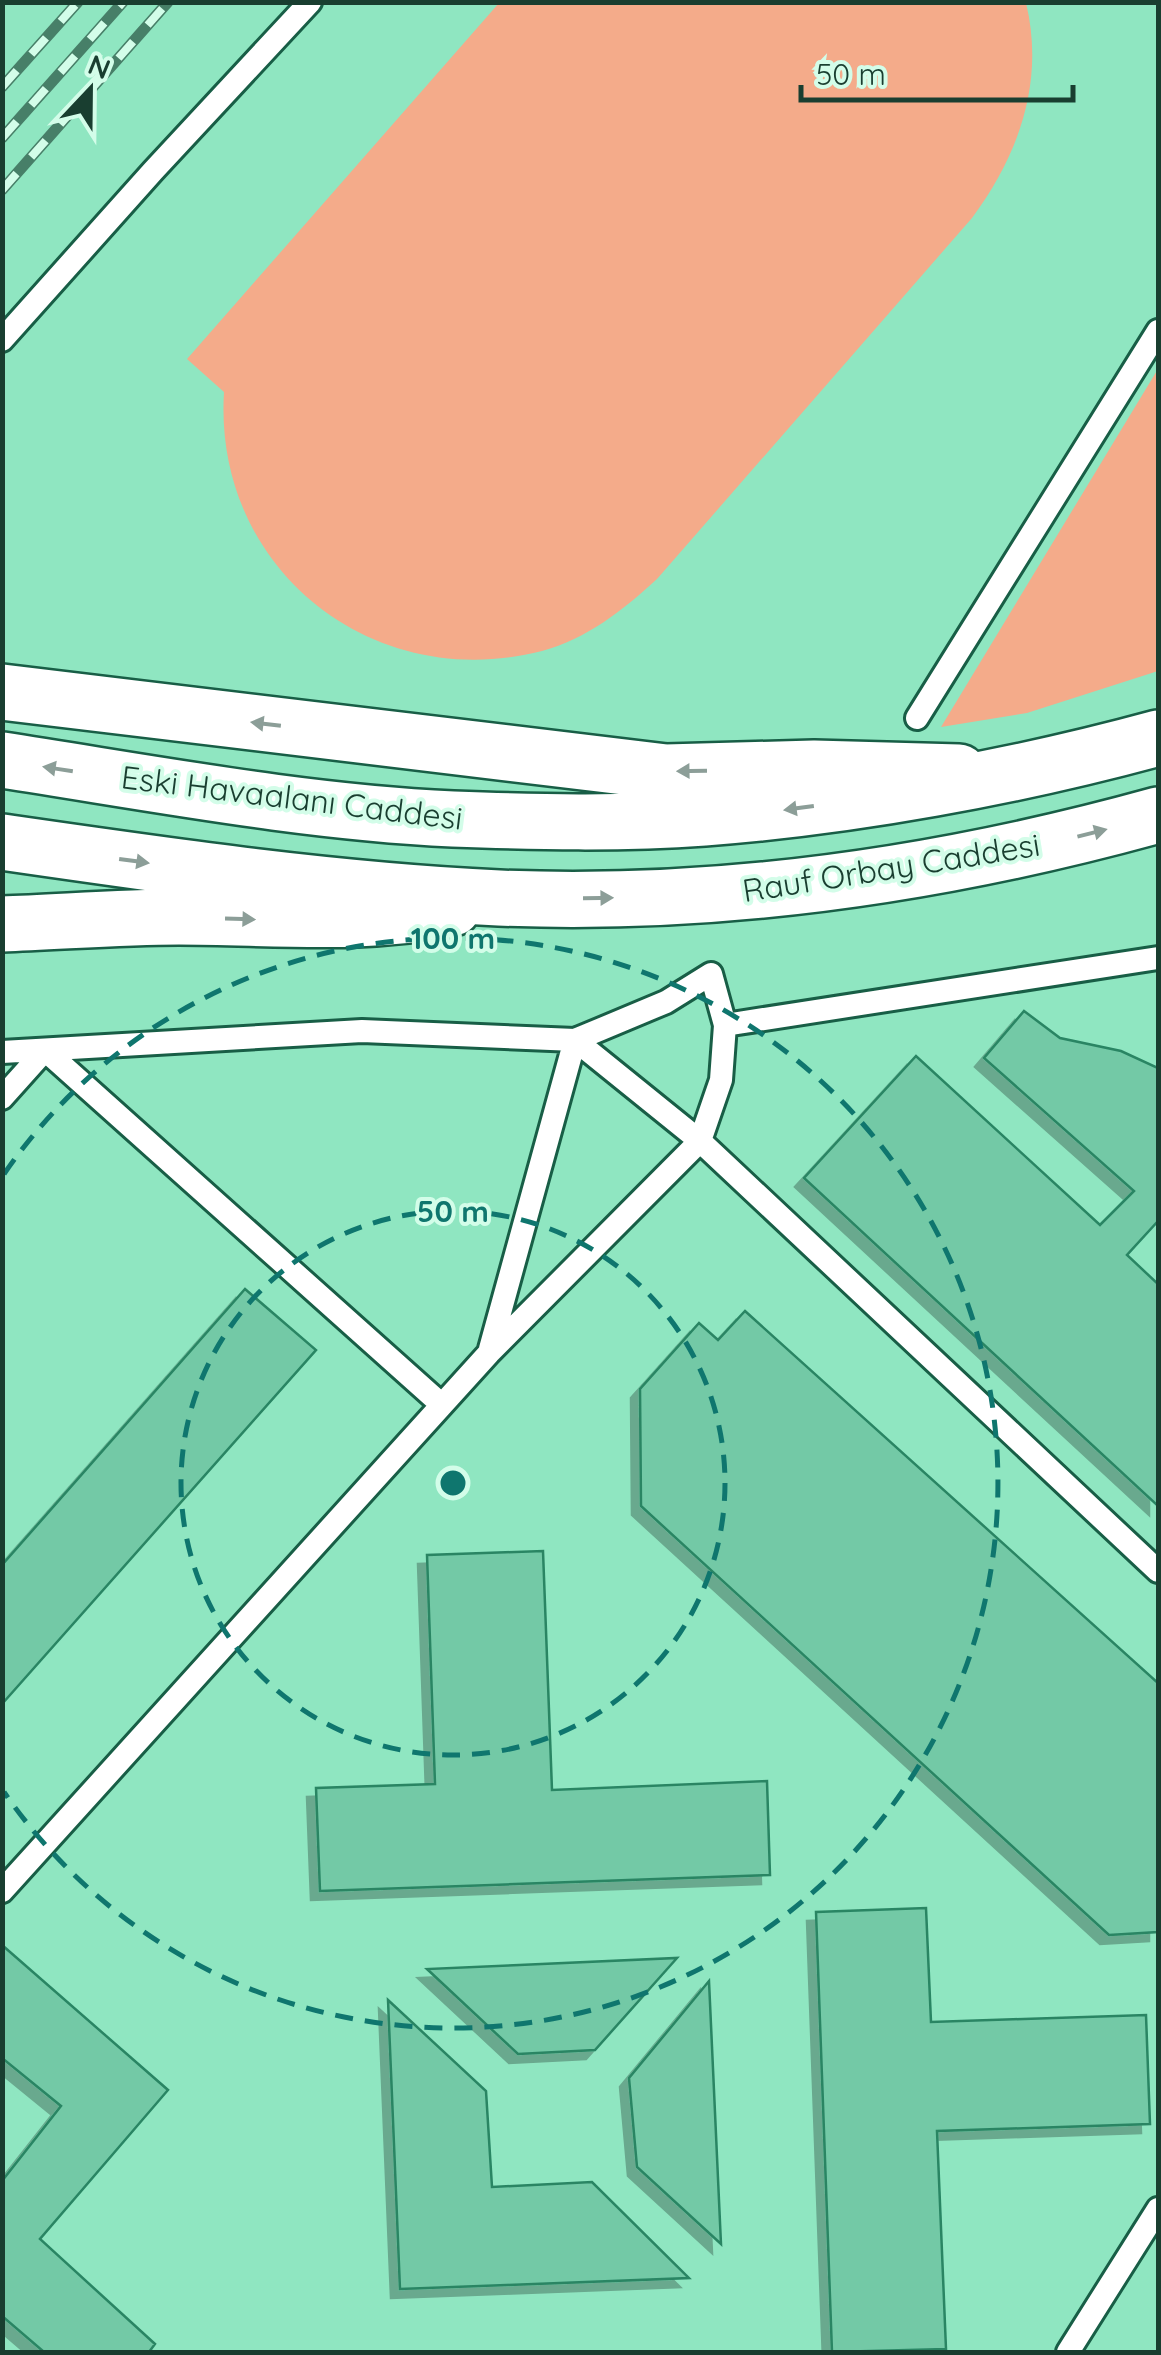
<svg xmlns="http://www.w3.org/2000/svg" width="1161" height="2355" viewBox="0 0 1161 2355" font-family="Quicksand,sans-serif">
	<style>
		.green { fill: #f4ab8a }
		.building { fill: #73c9a6; stroke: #298564; stroke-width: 2.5; filter: url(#shadow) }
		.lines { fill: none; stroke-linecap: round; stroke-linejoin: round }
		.lane-casing { stroke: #185e46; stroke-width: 28 }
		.secondary-casing { stroke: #185e46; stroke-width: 60 }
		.highway-casing { stroke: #185e46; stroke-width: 60 }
		.lane { stroke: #fff; stroke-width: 22 }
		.secondary { stroke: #fff; stroke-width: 55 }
		.highway { stroke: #fff; stroke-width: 55 }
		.rail-casing { stroke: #477f68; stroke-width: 11 }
		.rail { stroke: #d3fde9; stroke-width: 8; stroke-dasharray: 22; stroke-linecap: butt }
		.oneway { fill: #8c9e98 }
		.ring { fill: none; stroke: #0f766e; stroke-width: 5; stroke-dasharray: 18 12 }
		.labels { text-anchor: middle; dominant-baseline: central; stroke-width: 8; stroke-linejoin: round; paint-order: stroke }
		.street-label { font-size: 32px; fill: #193e30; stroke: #d3fde9 }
		.centre { fill: #0f766e; stroke: #d3fde9; stroke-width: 5 }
		.ring-label { font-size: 30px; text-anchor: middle; font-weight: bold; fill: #0f766e; stroke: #d3fde9; stroke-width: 8; stroke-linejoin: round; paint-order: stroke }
	</style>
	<defs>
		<filter id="shadow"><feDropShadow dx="-9" dy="9" stdDeviation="0" flood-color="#0004"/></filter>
	</defs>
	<rect width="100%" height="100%" fill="#8fe6c1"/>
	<!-- green -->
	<path class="green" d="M499,3H1026C1045,81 1019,155 972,218L657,579C623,610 587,639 542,651C372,695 213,568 224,392L187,359Z
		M1158,369V671L1027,713L941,727Z"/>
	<!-- building -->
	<path class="building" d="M1024,1011L1060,1038L1121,1051L1158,1068V1221L1127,1255L1158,1284V1506L804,1178L916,1056L1100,1225L1134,1191L984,1058Z
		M245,1289L316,1350L2,1704V1565Z
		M745,1311L1158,1683V1932L1109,1935L641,1506L640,1389L699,1323L718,1340Z
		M543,1551L552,1790L767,1781L770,1875L320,1891L316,1788L435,1784L427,1555Z
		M926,1908L931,2022L1146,2015L1150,2124L937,2131L946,2349L832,2352L816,1912Z
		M2,1945L168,2090L40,2239L155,2344L149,2352H44L2,2316V2181L61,2106L2,2058Z
		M677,1958L595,2050L518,2054L427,1969Z
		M709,1981L721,2244L637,2167L629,2078Z
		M388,2000L486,2091L492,2187L592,2182L689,2278L400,2289Z"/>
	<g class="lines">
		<defs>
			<path id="lane" d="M2,340L153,171L310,2
				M917,718L1158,331
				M725,1025L1158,958
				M575,1040L700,1141L1158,1571
				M2,1052L362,1031L575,1040L666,1002L711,974L725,1025L721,1080L700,1141L489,1353L2,1891
				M2,1098L45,1050L442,1405
				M490,1349L575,1040
				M1068,2352L1158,2209"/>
			<path id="secondary" d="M2,692L666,772L814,768L959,772
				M2,924C61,922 120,917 179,917C271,917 362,927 453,908"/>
			<path id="highway" d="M2,760C152,783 303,812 453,819C536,822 621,824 704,818C852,807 1015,777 1158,738
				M2,842C168,866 332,890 499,898C722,907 945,874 1158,815"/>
		</defs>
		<!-- lane casing -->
		<use href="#lane" class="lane-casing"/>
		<!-- secondary casing -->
		<use href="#secondary" class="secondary-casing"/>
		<!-- highway casing -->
		<use href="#highway" class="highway-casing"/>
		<!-- lane -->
		<use href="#lane" class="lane"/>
		<!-- secondary -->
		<use href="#secondary" class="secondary"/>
		<!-- highway -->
		<use href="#highway" class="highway"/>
		<defs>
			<path id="rail" d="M2,87L78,2
				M2,138L123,2
				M2,190L168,2"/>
		</defs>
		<!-- rail casing -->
		<use href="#rail" class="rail-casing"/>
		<!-- rail -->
		<use href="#rail" class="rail"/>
	</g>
	<!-- one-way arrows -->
	<defs><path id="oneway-solid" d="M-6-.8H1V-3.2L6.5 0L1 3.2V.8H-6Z" transform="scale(2.5)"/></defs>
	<g class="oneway">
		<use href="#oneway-solid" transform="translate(266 724) rotate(-173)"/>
		<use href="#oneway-solid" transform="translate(58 769) rotate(-171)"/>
		<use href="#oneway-solid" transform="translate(692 771) rotate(179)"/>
		<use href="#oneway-solid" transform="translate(799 808) rotate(172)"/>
		<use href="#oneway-solid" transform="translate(1092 833) rotate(-14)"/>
		<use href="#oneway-solid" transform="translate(134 861) rotate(8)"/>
		<use href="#oneway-solid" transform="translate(598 898) rotate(-1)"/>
		<use href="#oneway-solid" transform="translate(240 919) rotate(2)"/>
	</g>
	<!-- distance rings -->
	<g class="ring">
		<circle cx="453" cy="1483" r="272"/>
		<path d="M4 1174A545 545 0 1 1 4 1792"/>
	</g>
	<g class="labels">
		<!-- street labels -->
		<g class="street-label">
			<text transform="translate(292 797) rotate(7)">Eski Havaalanı Caddesi</text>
			<text transform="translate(891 867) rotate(-9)">Rauf Orbay Caddesi</text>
		</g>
	</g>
	<circle cx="453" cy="1483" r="15" class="centre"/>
	<g class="ring-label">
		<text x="453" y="949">100 m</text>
		<text x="453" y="1222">50 m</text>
	</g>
	<!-- border -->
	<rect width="1161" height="2355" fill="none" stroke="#193e30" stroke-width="10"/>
	<!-- north arrow -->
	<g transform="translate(90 90) rotate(22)" stroke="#d3fde9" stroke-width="8" paint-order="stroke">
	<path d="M0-8L18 38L0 25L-18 38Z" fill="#193e30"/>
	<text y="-15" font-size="28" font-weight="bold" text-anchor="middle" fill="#193e30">N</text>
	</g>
	<!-- scale -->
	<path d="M801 85v15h272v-15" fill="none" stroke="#193e30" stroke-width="5"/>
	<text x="816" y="85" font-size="30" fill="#193e30" stroke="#d3fde9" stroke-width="8" paint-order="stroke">50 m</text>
</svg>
